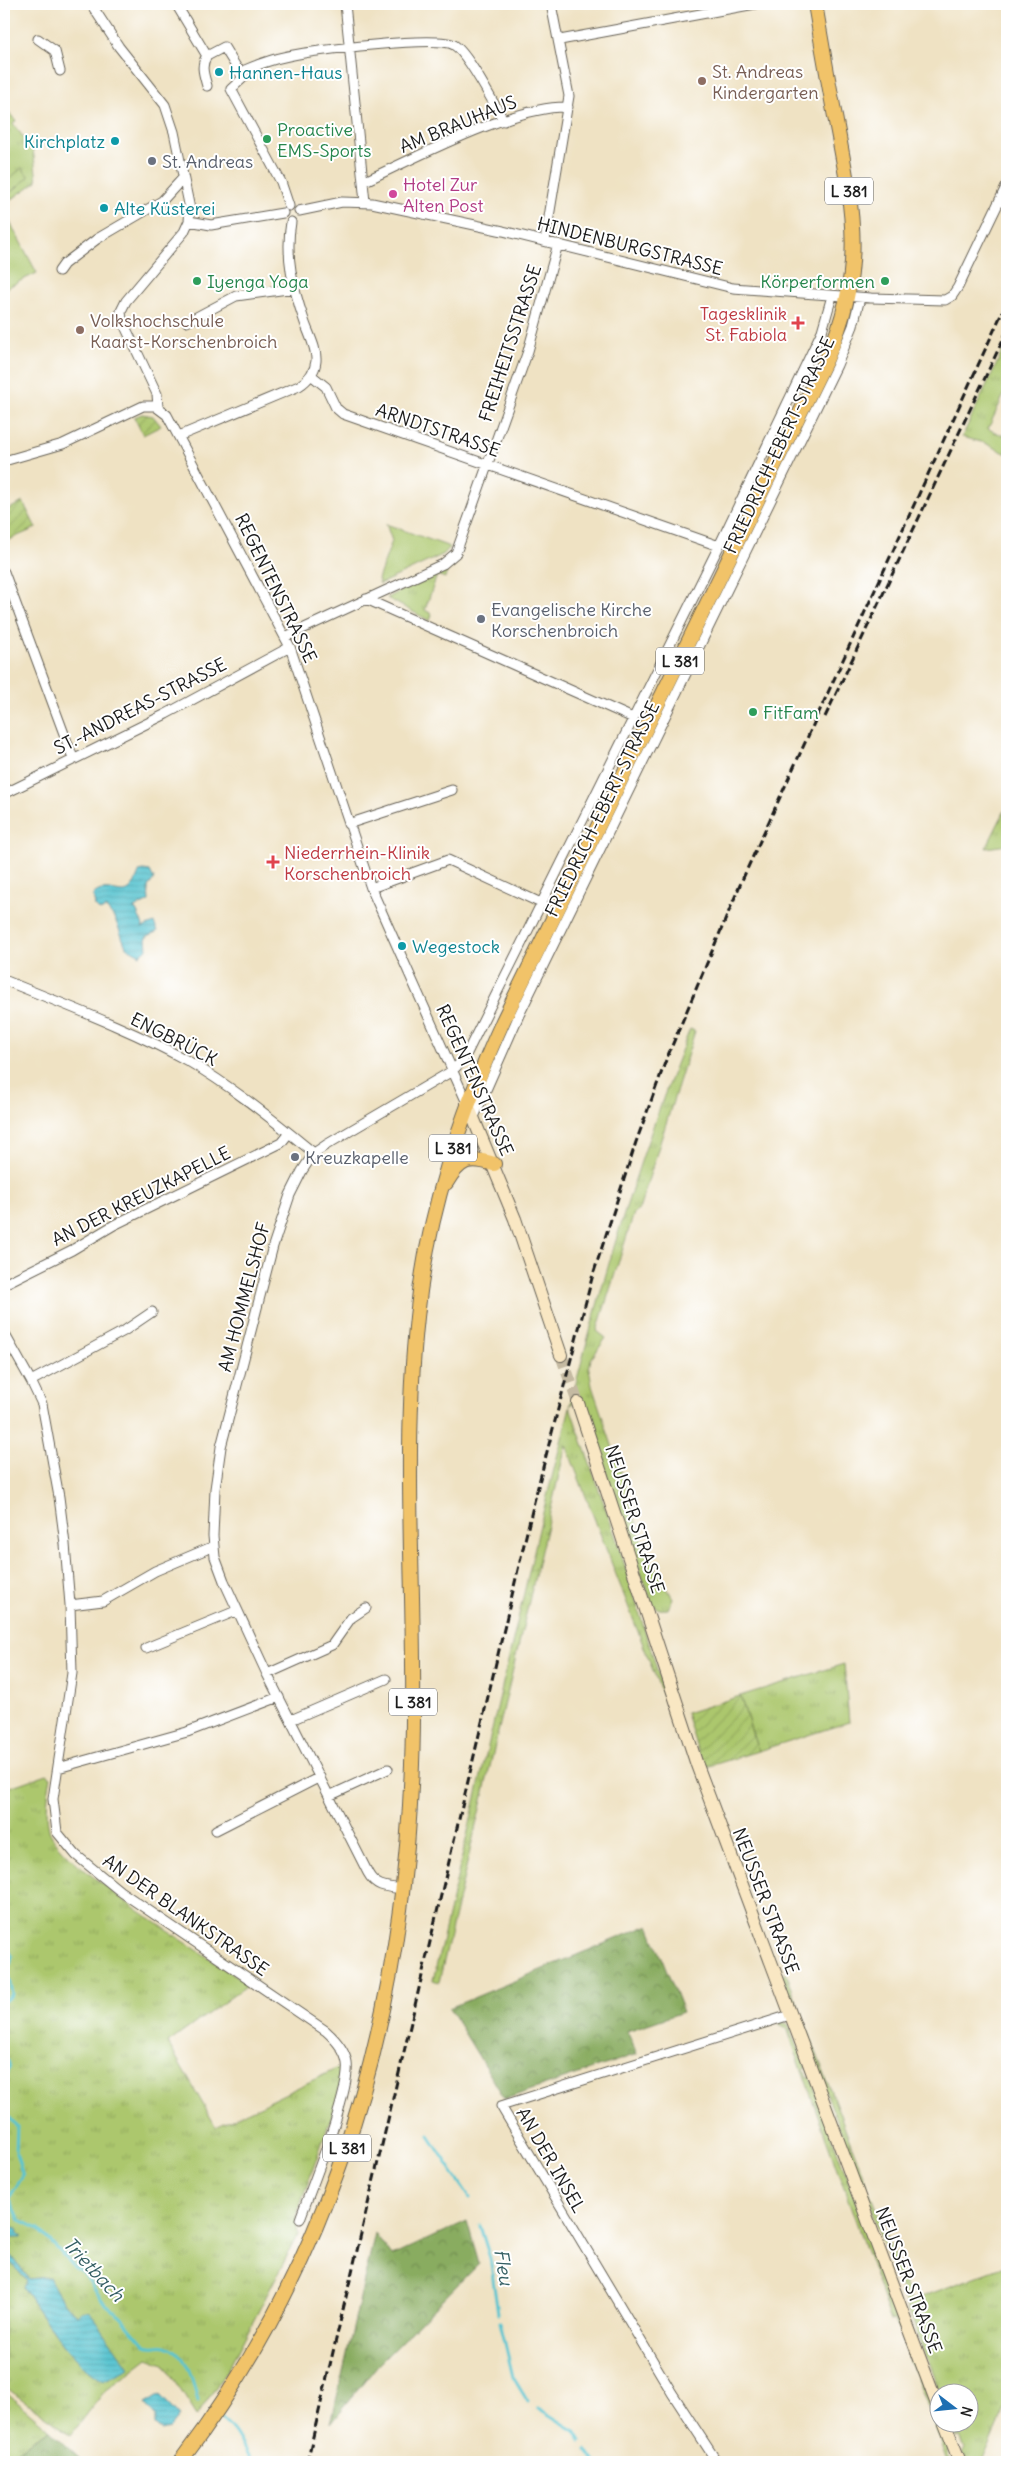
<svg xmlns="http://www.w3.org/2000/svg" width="1011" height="2466" viewBox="0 0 1011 2466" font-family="Delius,sans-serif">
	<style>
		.grass { fill: url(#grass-tufts); stroke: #647244 }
		.forest { fill: url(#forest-crowns); stroke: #52643e }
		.park { fill: #acc76d; stroke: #647244 }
		.garden { fill: url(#garden-furrows); stroke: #647244 }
		.water { fill: url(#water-rules); stroke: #3a7076 }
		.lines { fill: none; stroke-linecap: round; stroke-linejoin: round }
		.stream { stroke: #58c4d0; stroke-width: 3 }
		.secondary-tunnel { stroke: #c5baa2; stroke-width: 12; stroke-dasharray: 12 6; stroke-linecap: butt }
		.street-casing { stroke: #666156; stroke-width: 11 }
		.secondary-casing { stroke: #666156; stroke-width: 14 }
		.primary-casing { stroke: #666156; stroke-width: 16 }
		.street { stroke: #fff; stroke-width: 9 }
		.secondary { stroke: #f9e7c3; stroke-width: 12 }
		.primary { stroke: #f1c369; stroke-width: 14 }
		.rail { stroke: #1c1c1c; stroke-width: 3; stroke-dasharray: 8 4; stroke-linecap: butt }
		.culture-dot { fill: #0f9aa8; stroke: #fff; stroke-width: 2 }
		.education-dot { fill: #8d6e63; stroke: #fff; stroke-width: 2 }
		.leisure-dot { fill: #2e9e5b; stroke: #fff; stroke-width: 2 }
		.worship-dot { fill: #6b7280; stroke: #fff; stroke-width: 2 }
		.hotel-dot { fill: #d1479c; stroke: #fff; stroke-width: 2 }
		.health-dot { fill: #e0444e; stroke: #fff; stroke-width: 2 }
		.labels { text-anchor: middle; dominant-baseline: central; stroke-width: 4; stroke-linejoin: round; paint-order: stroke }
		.shield { fill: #fff; stroke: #606060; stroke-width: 1 }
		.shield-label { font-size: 16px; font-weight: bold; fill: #1c1c1c }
		.education-label { font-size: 18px; fill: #785e54; stroke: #fff; text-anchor: start }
		.culture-label { font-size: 18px; fill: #0d838f; stroke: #fff; text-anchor: start }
		.street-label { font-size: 18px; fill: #1c1c1c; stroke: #fff }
		.leisure-label { font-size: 18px; fill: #27864d; stroke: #fff; text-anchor: start }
		.worship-label { font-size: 18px; fill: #5b616d; stroke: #fff; text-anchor: start }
		.hotel-label { font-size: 18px; fill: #b23c85; stroke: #fff; text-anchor: start }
		.health-label { font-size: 18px; fill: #be3a42; stroke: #fff; text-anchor: end }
		.water-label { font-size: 19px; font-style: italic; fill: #345f64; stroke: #fff }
	</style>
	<defs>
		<pattern id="grass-tufts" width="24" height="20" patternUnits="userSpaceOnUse" patternTransform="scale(1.25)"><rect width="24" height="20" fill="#acc76d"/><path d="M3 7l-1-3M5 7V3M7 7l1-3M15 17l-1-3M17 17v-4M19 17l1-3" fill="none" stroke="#93aa5e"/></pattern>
		<pattern id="forest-crowns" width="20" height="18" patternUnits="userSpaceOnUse" patternTransform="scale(1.25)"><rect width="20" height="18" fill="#89ac60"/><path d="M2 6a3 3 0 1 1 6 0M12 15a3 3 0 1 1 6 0" fill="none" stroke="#6f8b4e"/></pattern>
		<pattern id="garden-furrows" width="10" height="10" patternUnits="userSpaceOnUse" patternTransform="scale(1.25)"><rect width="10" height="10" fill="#acc76d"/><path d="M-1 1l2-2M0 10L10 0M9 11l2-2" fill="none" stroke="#93aa5e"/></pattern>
		<pattern id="water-rules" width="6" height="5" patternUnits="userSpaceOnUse" patternTransform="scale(1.25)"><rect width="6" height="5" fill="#58c4d0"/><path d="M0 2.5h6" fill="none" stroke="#4ca8b2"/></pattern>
	</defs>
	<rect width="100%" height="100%" fill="#fff"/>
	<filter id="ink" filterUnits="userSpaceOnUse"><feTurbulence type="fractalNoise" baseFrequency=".02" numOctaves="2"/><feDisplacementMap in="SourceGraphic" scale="10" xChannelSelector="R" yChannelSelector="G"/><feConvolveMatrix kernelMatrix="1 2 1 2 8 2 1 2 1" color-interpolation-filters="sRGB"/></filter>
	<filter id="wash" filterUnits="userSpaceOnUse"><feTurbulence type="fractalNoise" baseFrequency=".0096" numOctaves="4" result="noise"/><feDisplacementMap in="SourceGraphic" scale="20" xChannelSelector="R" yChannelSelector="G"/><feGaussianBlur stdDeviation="1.12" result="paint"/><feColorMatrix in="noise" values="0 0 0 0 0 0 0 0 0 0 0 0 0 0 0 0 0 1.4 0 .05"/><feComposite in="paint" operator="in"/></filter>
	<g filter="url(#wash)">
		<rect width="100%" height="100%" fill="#efe2c3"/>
		<!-- grass -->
		<path class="grass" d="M4,107L16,121L13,124L33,149L37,181L4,205Z
			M1007,342V388L988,429L1007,437V454L985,443L962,437Z
			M442,570L447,572L445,578L437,575L425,610L432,614L430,621L387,598Z
			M1007,806V845L986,848Z
			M690,1029L695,1031L639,1210L634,1213L597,1331L606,1338L591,1359L589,1368L592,1386L626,1487L644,1550L673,1598L668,1609C659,1610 656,1609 651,1602L579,1395L570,1406C603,1278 640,1151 690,1029Z
			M570,1407L617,1541L666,1698L664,1699L566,1445L439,1982L433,1980L545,1504Z
			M844,1664L849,1722L758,1751L740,1696Z
			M47,1774L51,1777C48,1793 45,1813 49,1830C59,1865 212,1959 249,1984L168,2043L216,2127L340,2067L343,2073L334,2109L296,2217L298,2235L231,2364L197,2416L164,2364L148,2358L104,2392L71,2435L4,2386V2255L27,2281L23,2287C41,2316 74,2366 103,2381L112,2375L77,2315C65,2308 54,2288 49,2277L29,2279L9,2252L8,2238L19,2235L4,2226V1789Z
			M786,1973L911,2301L1007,2265V2405L982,2462H966L962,2452L965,2449L960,2436L957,2437L951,2424H968V2394L940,2393L782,1976Z
			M781,2022L788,2024L807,2068L804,2069L807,2078L810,2077L938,2424L950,2450L948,2451L951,2460L948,2461L895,2320L891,2321L787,2028L779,2024Z
			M4,2391L50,2430L4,2458Z"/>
		<!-- forest -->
		<path class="forest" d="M649,1925L683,2012L627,2031L637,2054L505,2099L449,2008Z
			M467,2221L479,2263L377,2366L331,2423L375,2233L392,2256Z
			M50,2430L84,2462H4V2458Z"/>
		<!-- park -->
		<path class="park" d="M22,168L29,177L11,192L4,183Z
			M4,211L37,273L4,289Z
			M386,524L450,547L444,554L380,584L378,579L392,541Z"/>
		<!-- garden -->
		<path class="garden" d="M142,414L153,416L161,426L143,435L134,417Z
			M23,502L36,528L4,542V509L5,511Z
			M740,1696L758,1751L703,1768L686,1713Z"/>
		<!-- water -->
		<path class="water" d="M143,870L150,871L154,879L148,887L149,901L133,909L136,910L143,925L142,928L154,923L158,931L146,937L147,949L140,955L126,947L115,919L106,908L100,911L95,906L93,895C105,882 122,898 130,889C135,885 137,876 140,871Z
			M4,2226L17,2229L19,2235H22L20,2238H8L11,2246L9,2252L29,2279L49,2277C54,2288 65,2308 77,2315L83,2311L90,2312L129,2368L103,2381C74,2366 41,2315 23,2287L27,2281L4,2255Z
			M160,2395L180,2416L170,2428L161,2430L155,2425V2416L145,2404Z"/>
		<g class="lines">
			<!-- stream -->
			<path class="stream" d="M4,1942L12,1956L8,1975L12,1994L4,2001
				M4,2056C12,2064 10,2070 4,2079
				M4,2110L17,2127L16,2153L23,2176L9,2198L20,2220L39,2229L75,2268L82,2271L105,2304L121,2317L144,2344C150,2349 158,2344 166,2346C188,2352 193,2382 198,2401
				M429,2136L470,2198
				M480,2226L490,2258L498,2314
				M500,2322L513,2377L528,2402
				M538,2408L575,2431L581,2441
				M222,2419C239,2433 240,2444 252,2462
				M586,2449L595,2462"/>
		</g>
	</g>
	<g filter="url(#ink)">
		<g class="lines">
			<!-- secondary-tunnel -->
			<path class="secondary-tunnel" d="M561,1355L578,1403"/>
			<defs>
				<path id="street" d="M91,4L119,47L165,105L174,132L190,209L189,221L184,232L126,301L121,311L122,320L157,394L158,407
					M176,4L207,56L224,47L243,78
					M345,4L365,202
					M38,39L55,51L60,71
					M560,40L755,4
					M207,86C204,75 200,65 207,56
					M363,182C415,158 514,105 568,107
					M289,206L281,182L231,89L243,78L245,70C259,64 273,59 288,56C312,51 438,35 454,45C468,53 494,105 504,121
					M299,211L342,202L372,203L503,231L733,288L871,298L945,300L952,296L958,287L1007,185
					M189,221L211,225L283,213
					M545,241L569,96L551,4
					M59,271L64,264L97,239L162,201L183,178
					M187,322L236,296L295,288
					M311,375L326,387L336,408L343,414L719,546
					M179,436L299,386C308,380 315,372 316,361C317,348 308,333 304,320C293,288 285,256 291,222
					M4,461L63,444L143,406H155L167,415L290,647L371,888L467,1103
					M4,572L73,758
					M366,599L633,718
					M285,637L443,564L456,553L528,351L558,244
					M4,794L166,714L290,647
					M348,824L452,790
					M371,888L448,860L543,904
					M4,980C65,1005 130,1029 188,1061C233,1087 274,1121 314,1153
					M474,1117L519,1015L837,365L853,326L860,298
					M4,1284L72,1250L114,1225L281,1143L289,1133
					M4,1333L31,1381L42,1404L59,1497L65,1544L70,1605L72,1673L53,1799L57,1832L76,1855L120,1891L326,2031C336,2040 345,2050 347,2063C351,2091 311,2188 300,2219
					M31,1381L124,1331L152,1312
					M70,1605L103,1601L155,1571L214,1546
					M146,1648L236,1611
					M267,1674L332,1645L351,1618L366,1608
					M291,1720L386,1679
					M58,1768L187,1732L279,1697
					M329,1796L388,1769
					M216,1830L320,1777
					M404,1889C388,1887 376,1888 368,1873L267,1674L224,1581L215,1557L213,1536L215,1489L221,1447L273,1246L290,1195L302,1171L314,1153L326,1145L452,1071L464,1059L719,546L822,331L832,296
					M717,2462L672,2393L501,2106L790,2015"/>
				<path id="secondary" d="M467,1103L515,1219L561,1355
					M578,1403L697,1765L938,2407
					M945,2424L960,2462"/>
				<path id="primary" d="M446,1183C460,1159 469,1156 494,1164
					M180,2462C336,2257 403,2019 412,1764C418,1615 401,1466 417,1317C427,1214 460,1116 503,1021L827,358C865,273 854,215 837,127C829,86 822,45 815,4"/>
			</defs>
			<!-- street casing -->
			<use href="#street" class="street-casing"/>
			<!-- secondary casing -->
			<use href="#secondary" class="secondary-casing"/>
			<!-- primary casing -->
			<use href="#primary" class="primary-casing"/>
			<!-- street -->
			<use href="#street" class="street"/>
			<!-- secondary -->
			<use href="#secondary" class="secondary"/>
			<!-- primary -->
			<use href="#primary" class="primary"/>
			<!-- rail -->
			<path class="rail" d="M825,717L1007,331
				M307,2462L534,1502L592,1278L636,1142L666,1060L743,878L1007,302"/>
		</g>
	</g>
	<!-- markers -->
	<g class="culture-dot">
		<circle cx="219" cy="72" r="5"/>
		<circle cx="115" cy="141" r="5"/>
		<circle cx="104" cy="208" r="5"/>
		<circle cx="402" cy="946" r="5"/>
	</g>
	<g class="education-dot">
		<circle cx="702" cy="81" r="5"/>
		<circle cx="80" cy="330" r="5"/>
	</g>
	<g class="leisure-dot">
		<circle cx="267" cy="139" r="5"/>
		<circle cx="197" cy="281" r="5"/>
		<circle cx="885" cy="281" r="5"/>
		<circle cx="753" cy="712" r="5"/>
	</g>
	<g class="worship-dot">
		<circle cx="152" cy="161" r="5"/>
		<circle cx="481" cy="619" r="5"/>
		<circle cx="295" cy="1157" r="5"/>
	</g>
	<circle class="hotel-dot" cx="393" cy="194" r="5"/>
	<g class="health-dot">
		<path d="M795.5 315.5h5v5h5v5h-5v5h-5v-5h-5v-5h5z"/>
		<path d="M270.5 854.5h5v5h5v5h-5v5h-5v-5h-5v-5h5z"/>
	</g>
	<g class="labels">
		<!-- shield labels -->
		<g class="shield">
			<rect x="825" y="177.5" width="48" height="27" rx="4"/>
			<rect x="656" y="647.5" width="48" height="27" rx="4"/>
			<rect x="429" y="1134.5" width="48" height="27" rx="4"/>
			<rect x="389" y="1688.5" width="48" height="27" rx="4"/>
			<rect x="323" y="2134.5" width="48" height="27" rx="4"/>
		</g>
		<g class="shield-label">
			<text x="849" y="191">L 381</text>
			<text x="680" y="661">L 381</text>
			<text x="453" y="1148">L 381</text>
			<text x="413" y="1702">L 381</text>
			<text x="347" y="2148">L 381</text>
		</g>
		<!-- education labels -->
		<g class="education-label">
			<text x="712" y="71">St. Andreas<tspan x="712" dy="21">Kindergarten</tspan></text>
			<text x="90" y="320">Volkshochschule<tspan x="90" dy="21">Kaarst-Korschenbroich</tspan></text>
		</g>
		<!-- culture labels -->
		<g class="culture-label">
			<text x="229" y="72">Hannen-Haus</text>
			<text x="105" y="141" text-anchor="end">Kirchplatz</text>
			<text x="114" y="208">Alte Küsterei</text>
			<text x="412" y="946">Wegestock</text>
		</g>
		<!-- street labels -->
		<g class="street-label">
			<text transform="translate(458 124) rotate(-22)">AM BRAUHAUS</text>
			<text transform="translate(630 246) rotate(14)">HINDENBURGSTRASSE</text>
			<text transform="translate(510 343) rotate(-72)">FREIHEITSSTRASSE</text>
			<text transform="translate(438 430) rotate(19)">ARNDTSTRASSE</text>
			<text transform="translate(779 445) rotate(-65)">FRIEDRICH-EBERT-STRASSE</text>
			<text transform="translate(276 588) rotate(64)">REGENTENSTRASSE</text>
			<text transform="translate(140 706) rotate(-27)">ST.-ANDREAS-STRASSE</text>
			<text transform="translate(602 809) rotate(-64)">FRIEDRICH-EBERT-STRASSE</text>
			<text transform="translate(174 1039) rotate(27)">ENGBRÜCK</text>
			<text transform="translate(475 1080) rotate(66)">REGENTENSTRASSE</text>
			<text transform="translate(141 1196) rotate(-27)">AN DER KREUZKAPELLE</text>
			<text transform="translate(244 1297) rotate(-75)">AM HOMMELSHOF</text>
			<text transform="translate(635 1519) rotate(72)">NEUSSER STRASSE</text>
			<text transform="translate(766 1901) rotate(69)">NEUSSER STRASSE</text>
			<text transform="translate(186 1915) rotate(35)">AN DER BLANKSTRASSE</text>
			<text transform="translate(551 2160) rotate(60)">AN DER INSEL</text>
			<text transform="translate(909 2280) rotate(69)">NEUSSER STRASSE</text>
		</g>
		<!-- leisure labels -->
		<g class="leisure-label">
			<text x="277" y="129">Proactive<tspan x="277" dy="21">EMS-Sports</tspan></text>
			<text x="207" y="281">Iyenga Yoga</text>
			<text x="875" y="281" text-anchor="end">Körperformen</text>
			<text x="763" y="712">FitFam</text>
		</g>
		<!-- worship labels -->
		<g class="worship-label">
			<text x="162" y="161">St. Andreas</text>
			<text x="491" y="609">Evangelische Kirche<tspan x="491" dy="21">Korschenbroich</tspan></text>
			<text x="305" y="1157">Kreuzkapelle</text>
		</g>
		<!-- hotel labels -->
		<g class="hotel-label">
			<text x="403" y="184">Hotel Zur<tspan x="403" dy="21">Alten Post</tspan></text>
		</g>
		<!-- health labels -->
		<g class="health-label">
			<text x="787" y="313">Tagesklinik<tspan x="787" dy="21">St. Fabiola</tspan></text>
			<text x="284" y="852" text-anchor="start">Niederrhein-Klinik<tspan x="284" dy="21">Korschenbroich</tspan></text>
		</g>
		<!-- water labels -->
		<g class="water-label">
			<text transform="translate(504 2267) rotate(80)">Fleu</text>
			<text transform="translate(94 2269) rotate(47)">Trietbach</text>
		</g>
	</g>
	<!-- margin -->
	<rect width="1011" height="2466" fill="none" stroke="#fff" stroke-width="20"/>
	<!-- north arrow -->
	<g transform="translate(954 2408) rotate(106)"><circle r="24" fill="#ffffff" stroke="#a4a4a4"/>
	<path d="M0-4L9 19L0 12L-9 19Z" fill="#1f6fb2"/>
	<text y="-8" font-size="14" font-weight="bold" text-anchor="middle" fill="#1c1c1c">N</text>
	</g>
</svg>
